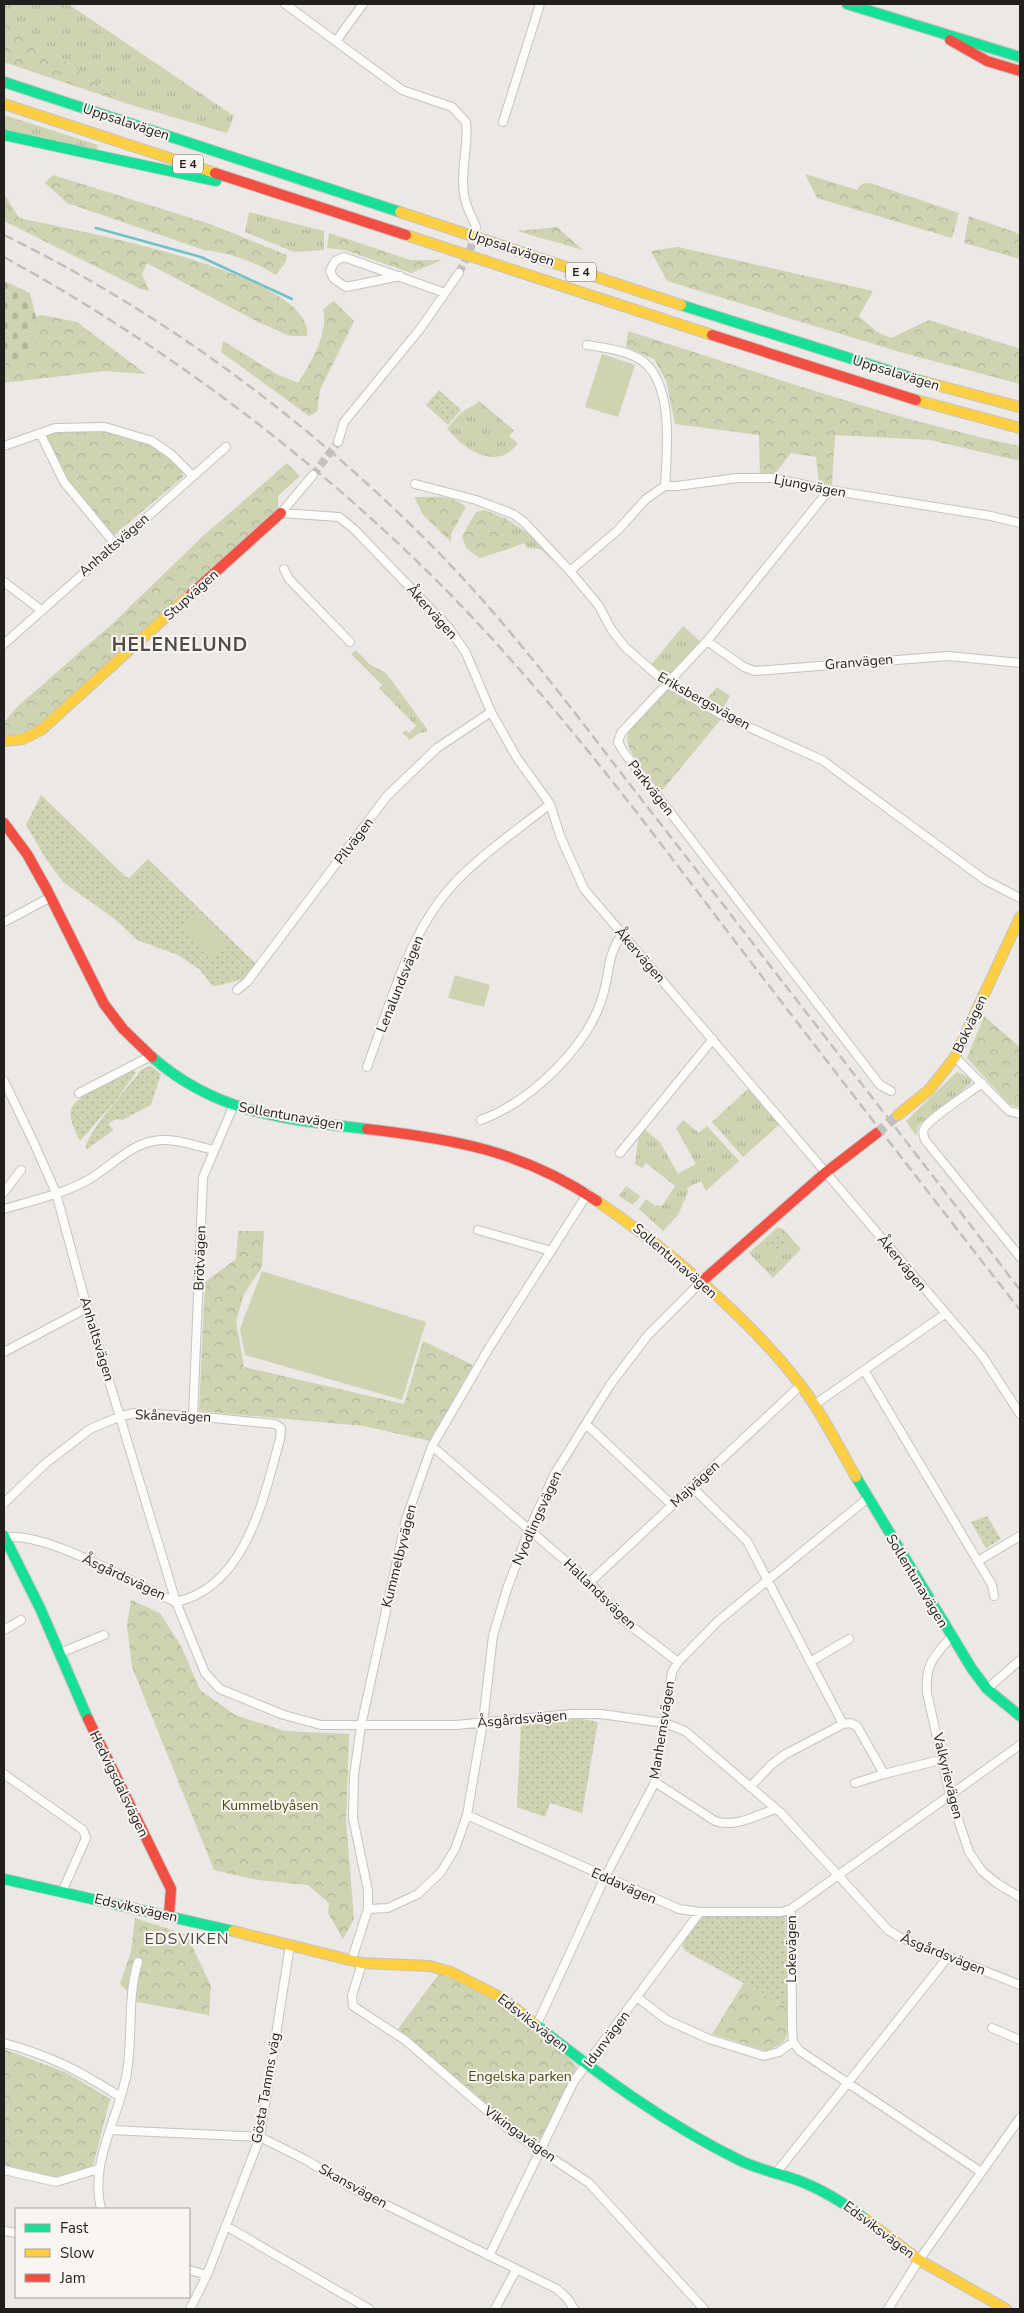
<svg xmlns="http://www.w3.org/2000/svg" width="1024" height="2313" viewBox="0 0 1024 2313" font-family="'Nunito Sans',sans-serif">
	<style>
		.grass { fill: url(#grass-tufts) }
		.forest { fill: url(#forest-crowns) }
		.cemetery { fill: url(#cemetery-stones) }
		.park { fill: url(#park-dots) }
		.pitch { fill: #ced3b2 }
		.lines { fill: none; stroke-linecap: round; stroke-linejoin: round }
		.stream { stroke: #70c2c8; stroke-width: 2.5 }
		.street-tunnel { stroke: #c3c0bd; stroke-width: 8; stroke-dasharray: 8 4; stroke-linecap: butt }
		.secondary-tunnel { stroke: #c3c0bd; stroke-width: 10; stroke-dasharray: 10 5; stroke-linecap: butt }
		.street-casing { stroke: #c6c4c2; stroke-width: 10 }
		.fast-casing { stroke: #c6c4c2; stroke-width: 12 }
		.slow-casing { stroke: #c6c4c2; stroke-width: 12 }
		.jam-casing { stroke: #c6c4c2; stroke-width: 12 }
		.street { stroke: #fcfcfb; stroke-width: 8 }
		.fast { stroke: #16e098; stroke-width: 10 }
		.slow { stroke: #ffcf43; stroke-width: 10 }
		.jam { stroke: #f24e42; stroke-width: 10 }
		.rail { stroke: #c0c0c0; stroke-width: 2.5; stroke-dasharray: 10 5; stroke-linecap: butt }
		.labels { text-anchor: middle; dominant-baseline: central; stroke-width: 4; stroke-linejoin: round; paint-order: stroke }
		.shield { fill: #faf5f0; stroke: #625f5c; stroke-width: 1 }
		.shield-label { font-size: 12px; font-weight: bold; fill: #211f1d }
		.street-label { font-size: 14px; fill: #211f1d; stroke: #faf5f0 }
		.park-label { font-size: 14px; fill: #464e13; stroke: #faf5f0 }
		.quarter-label { font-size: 16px; letter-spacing: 1px; fill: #504b47; stroke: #faf5f0 }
		.district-label { font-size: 19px; font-weight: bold; letter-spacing: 1px; fill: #504b47; stroke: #faf5f0 }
	</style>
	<defs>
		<pattern id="grass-tufts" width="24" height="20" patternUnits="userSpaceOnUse" patternTransform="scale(1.25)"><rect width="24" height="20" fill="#ced3b2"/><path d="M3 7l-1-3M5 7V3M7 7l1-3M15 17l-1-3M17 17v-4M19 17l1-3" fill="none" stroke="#b1b599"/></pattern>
		<pattern id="forest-crowns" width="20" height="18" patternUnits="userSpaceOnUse" patternTransform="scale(1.25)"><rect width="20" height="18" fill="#ced3b2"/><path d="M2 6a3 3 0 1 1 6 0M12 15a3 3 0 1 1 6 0" fill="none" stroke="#b1b599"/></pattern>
		<pattern id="cemetery-stones" width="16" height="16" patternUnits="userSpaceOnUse" patternTransform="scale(1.25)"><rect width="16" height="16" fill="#ced3b2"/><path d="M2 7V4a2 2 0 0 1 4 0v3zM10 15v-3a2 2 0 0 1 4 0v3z" fill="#b1b599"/></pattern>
		<pattern id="park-dots" width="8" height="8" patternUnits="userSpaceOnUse" patternTransform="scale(1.25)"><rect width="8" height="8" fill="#ced3b2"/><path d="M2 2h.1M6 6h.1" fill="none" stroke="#b1b599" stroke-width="1.8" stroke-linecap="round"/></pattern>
	</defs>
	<rect width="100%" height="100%" fill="#ebe8e5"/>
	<!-- grass -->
	<path class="grass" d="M4,4H68L234,116L227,133L125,103L4,18Z
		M4,115L98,145L97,150L4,130Z
		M249,212L324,231V250L294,252L245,232Z
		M479,401L514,430L509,436L518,443C498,472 463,450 447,428C453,423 458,414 465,410C471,406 474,406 479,401Z
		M500,515L531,535L554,562L541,549L527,548L524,543L508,549C512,536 510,524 500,515Z
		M683,626L700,641L669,676L661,674L651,665Z
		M356,650L369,664L386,673L427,729L426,732L419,733L410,740L402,733L406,730L409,733L416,726L379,688L382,685L351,654Z
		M717,687L730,696L723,708L707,699Z
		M957,1072L970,1078L971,1083L919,1125L916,1136L906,1121Z
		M749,1088L780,1124L743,1157L712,1122Z
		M683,1120L699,1133L707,1126L739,1161L706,1191L701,1181L687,1188L688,1192L678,1215L663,1231L639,1209L646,1199L654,1205L662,1206L675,1186L646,1163L642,1168L635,1164L639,1134L645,1130L660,1142L678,1174L696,1164L676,1128Z
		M626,1186L640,1196L633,1205L619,1196Z
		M778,1227L784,1230L801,1249L773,1278L749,1253Z"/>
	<!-- forest -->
	<path class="forest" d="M4,18L125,103L4,62Z
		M805,174L857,190L862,184L870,183L959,213L952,238L817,198Z
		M53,175L210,224L287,255L286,261L276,275C253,261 231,253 204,250L67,203L45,183Z
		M4,193L19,218C67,229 315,272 307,336H290L256,321L147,263L142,274L149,291L141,289L4,221Z
		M969,216L1020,234V259L964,243Z
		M557,227L583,250L517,231Z
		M329,233L410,260H442L411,273L345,250L327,248Z
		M678,247L873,291L859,316L877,332L891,338L929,320L1020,349V384L900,352L667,281L651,251Z
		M334,301L354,321L320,390L317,412L309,416L221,352L223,341L275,373L298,383C311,363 329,333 323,309Z
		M42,315L77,322L146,374L104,371L4,383V350L7,353L35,345L31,330L36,317Z
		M628,331C758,372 887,418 1020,446V461L930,440L835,435L832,485L819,483L816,457L791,453L773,476L760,475L759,435L675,424L666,380L654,359L626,347Z
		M61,430C77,430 96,427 112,430C130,434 184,454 183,477L114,535C87,507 58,472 46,435Z
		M287,463L300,476L278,496V511L38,729L4,736V722L18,706L113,623L203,536Z
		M414,497C431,497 452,494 466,507L451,534V542L424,516Z
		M484,510C506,517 516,525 508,549L480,558L466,548L462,536L476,512Z
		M668,690L721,719L661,792C617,735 613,741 668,690Z
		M984,1016L1020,1047V1108L1010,1105L967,1058Z
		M238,1231H264L262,1267L244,1294L236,1321L244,1367L404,1404L423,1341L473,1365L430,1441L364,1426L199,1411L205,1282L236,1259Z
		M131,1600L160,1613L181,1646L200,1690L235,1715L285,1731L349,1734L346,1820L354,1919L343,1939L328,1913L329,1903L308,1885L257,1880L214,1870L132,1667L127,1625Z
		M135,1918L187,1935L211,1986L209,2015L137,2002L120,1984L131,1952Z
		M439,1974C482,1988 518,2013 551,2043C560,2051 570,2058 577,2067L540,2145L537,2146L501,2119L398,2029Z
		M744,1983L788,2007C787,2032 794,2041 766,2051L712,2034Z
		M4,2049L67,2073L110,2099L93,2166L58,2178L4,2165Z"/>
	<!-- cemetery -->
	<path class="cemetery" d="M4,281L30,293L36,317L31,330L35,345L32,354L20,360L10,361L4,350Z"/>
	<!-- park -->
	<path class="park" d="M439,390L461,410L448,425L426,405Z
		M41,795L125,876L129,878L148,859L256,964L246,978C234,981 225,985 213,986L199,969L178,955L137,940L116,920L63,882L46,859L26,825Z
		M151,1066L161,1074L151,1105L122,1120L116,1119L108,1124L114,1130L87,1149L85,1147C98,1118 123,1094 142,1069Z
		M133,1069L136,1073L116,1100L80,1141C76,1131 69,1121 71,1110C75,1094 118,1077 133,1069Z
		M780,1234L786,1241L774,1252L767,1245Z
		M987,1516L1001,1539L986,1548L971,1522Z
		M573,1717L598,1722L582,1813L550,1803L545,1817L517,1807L521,1723Z
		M713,1913L785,1915L788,2007L685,1951L682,1945L701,1917Z"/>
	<!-- pitch -->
	<path class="pitch" d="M602,354L635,365L618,417L585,407Z
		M198,910L230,943L215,958L182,926Z
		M455,975L490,985L484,1007L448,998Z
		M262,1271L426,1322L402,1400L245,1355L240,1329Z"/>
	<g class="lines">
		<!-- stream -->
		<path class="stream" d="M96,228L201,257L292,299"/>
		<!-- street-tunnel -->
		<path class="street-tunnel" d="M459,273L470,251L474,234
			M313,475L338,442"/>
		<!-- secondary-tunnel -->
		<path class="secondary-tunnel" d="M877,1133L898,1115"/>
		<defs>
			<path id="street" d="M285,4L402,90L452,107L466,122C469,146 460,169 464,194C465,205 472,217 476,227
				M336,41L363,4
				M503,122L540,4
				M400,276L346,287L334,279L330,271L335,261L344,257L445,293
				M587,345C606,348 635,351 648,366C673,393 667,451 665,486
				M40,433L64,482L115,544
				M338,442L344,422L420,329L459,273
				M4,446L55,428L105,427L152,441L172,455L193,476
				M415,484L476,500L513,514L524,522L570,571L599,606L611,629L625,647L666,683L724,716L822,760L985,880L1020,898
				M829,490L707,641L621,733L618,742L623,751L880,1085L891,1091
				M281,513L339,517L354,529L449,628L466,653L491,712L517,758L550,804L561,838L584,889L983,1357L1020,1414
				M281,513L313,475
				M284,569L289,579L350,642
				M570,571L618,530L646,499L665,486H677L737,478H772L829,490L991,516L1020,523
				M4,582L41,610
				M707,641L744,667L755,671L948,656L1020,663
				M4,644L226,447
				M4,922L51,897
				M237,990L247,982L387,796L437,748L491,712
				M955,1057L1009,1111L1020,1114
				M367,1067C388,1011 404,948 441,899C468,863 514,833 550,804
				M4,1081L34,1143L56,1193L87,1308L176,1602L205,1673L220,1689L284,1715L321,1725H456L572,1714H601L665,1723L685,1731L781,1813L888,1930L901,1938L1020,1985
				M982,1083C972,1091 927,1120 924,1129C922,1133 924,1136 925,1140L1020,1257
				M79,1093L149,1057
				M481,1120C530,1102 589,1046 603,995C610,972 607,955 622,934
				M620,1153L713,1039
				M4,1192L21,1170
				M4,1209C31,1201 63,1194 88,1180C109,1168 129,1145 154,1141C173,1137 195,1146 214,1150
				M478,1230L551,1251
				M4,1352L87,1308
				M864,1370L992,1585L994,1596
				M814,1405L945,1314
				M193,1416L203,1177L233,1107
				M586,1424L672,1505
				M432,1446L590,1582L622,1619L678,1662
				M692,1487L747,1541L843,1724
				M4,1503L46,1463L90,1429L121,1416L135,1413L193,1416L275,1424L281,1428L280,1439C264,1497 246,1587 176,1602
				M4,1537C50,1532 131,1583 176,1602
				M978,1561L1020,1536
				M590,1582L801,1385
				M4,1630L21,1620
				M951,1637C933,1658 925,1664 927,1693L950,1795L969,1852L982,1871L998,1884L1020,1897
				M60,1653L104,1635
				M810,1662L849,1639
				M987,1689L1020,1660
				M4,1774L83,1830L86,1838L62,1892
				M655,1782L715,1821C735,1828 755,1816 775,1809
				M855,1783L884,1774
				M750,1787L771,1765L784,1755L843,1724L850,1723L857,1726L884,1774L944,1759
				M467,1815L679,1909L700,1912H781L791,1909
				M368,1909L388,1908L418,1894L441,1872L455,1849L467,1815L483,1722L493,1636L507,1589L529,1530L555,1473L610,1385L648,1335L700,1283
				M352,1959L368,1909V1890L353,1818L354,1775L361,1726L406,1519L432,1446L489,1348L588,1193
				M362,1963L352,1996L353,2006L405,2040L507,2128L589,2183L704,2309
				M638,1998L667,2020L709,2039L764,2056L779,2052L793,2042
				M537,2024L605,1877L655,1782L672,1672L678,1662L718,1621L868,1498
				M992,2028L1020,2040
				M4,2043C51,2056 78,2070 119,2096
				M110,2130L260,2137L306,2160L354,2189L557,2289L567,2298L574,2309
				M4,2170L56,2182L98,2169
				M981,2172L800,2051L793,2042L792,2028L791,1909L1020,1745
				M776,2173L948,1957
				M101,2209C89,2162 119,2118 127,2072C133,2036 127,1997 138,1962
				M226,2226L369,2309
				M4,2231L16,2233
				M489,2256L574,2081L700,1912
				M189,2270L207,2275
				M190,2309L207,2275L260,2137L290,1945
				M495,2309L516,2270
				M888,2309L919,2260L1020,2118"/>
			<path id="fast" d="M847,4L1020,57
				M4,82L400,212
				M4,135L216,181
				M681,305L925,382
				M152,1057C217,1114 285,1119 367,1129
				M856,1477L972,1669L987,1689L1020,1716
				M4,1536L40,1608L88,1719
				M4,1879L233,1931
				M535,2024C599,2075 666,2124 739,2160C757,2169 778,2173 797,2180C822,2189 844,2203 865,2219"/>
			<path id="slow" d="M4,104L215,173
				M400,212L681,305
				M406,235L712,335
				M925,382L1020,407
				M916,400L1020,428
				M4,741L23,739L41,730L191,594
				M898,1115L929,1090L955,1057L1020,917
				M597,1201C666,1248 748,1317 799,1383C821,1411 838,1446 856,1477
				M233,1931L362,1963L430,1966L451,1972L502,1998L535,2024
				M865,2219L919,2260L1006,2309"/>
			<path id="jam" d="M950,40L987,61L1020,71
				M215,173L406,235
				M712,335L916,400
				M191,594L281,513
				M4,823L27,854L46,888L104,1004L123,1029L152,1057
				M367,1129C454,1139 523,1151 597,1201
				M700,1283L825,1173L877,1133
				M88,1719L171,1889L169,1915"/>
		</defs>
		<!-- street casing -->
		<use href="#street" class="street-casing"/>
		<!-- fast casing -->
		<use href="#fast" class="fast-casing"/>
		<!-- slow casing -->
		<use href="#slow" class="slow-casing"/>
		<!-- jam casing -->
		<use href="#jam" class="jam-casing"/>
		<!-- street -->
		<use href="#street" class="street"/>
		<!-- fast -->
		<use href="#fast" class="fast"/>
		<!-- slow -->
		<use href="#slow" class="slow"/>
		<!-- jam -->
		<use href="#jam" class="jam"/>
		<!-- rail -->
		<path class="rail" d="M4,235C166,314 314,425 440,554C502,618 557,689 611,760C649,809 687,858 725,907C823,1035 923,1162 1020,1290
			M4,257C158,342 300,447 426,570C541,683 637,812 734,940C829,1064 924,1187 1020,1310"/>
	</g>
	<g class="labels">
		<!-- shield labels -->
		<g class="shield">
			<rect x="173" y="154.5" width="30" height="19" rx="4"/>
			<rect x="566" y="262.5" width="30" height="19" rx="4"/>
		</g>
		<g class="shield-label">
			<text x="188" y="164">E 4</text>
			<text x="581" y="272">E 4</text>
		</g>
		<!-- street labels -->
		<g class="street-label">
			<text transform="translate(126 122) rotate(18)">Uppsalavägen</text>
			<text transform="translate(511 248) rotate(18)">Uppsalavägen</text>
			<text transform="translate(896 373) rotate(17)">Uppsalavägen</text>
			<text transform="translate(810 486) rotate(11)">Ljungvägen</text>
			<text transform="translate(114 545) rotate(-41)">Anhaltsvägen</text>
			<text transform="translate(191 595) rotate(-42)">Stupvägen</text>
			<text transform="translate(432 612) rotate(48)">Åkervägen</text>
			<text transform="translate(859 662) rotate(-5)">Granvägen</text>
			<text transform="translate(704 701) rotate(29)">Eriksbergsvägen</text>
			<text transform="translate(651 788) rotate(52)">Parkvägen</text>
			<text transform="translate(354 841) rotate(-53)">Pilvägen</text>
			<text transform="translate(640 955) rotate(49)">Åkervägen</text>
			<text transform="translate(400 984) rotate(-68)">Lenalundsvägen</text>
			<text transform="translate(970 1024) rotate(-65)">Bokvägen</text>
			<text transform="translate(291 1116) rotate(10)">Sollentunavägen</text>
			<text transform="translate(200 1258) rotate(-88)">Brötvägen</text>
			<text transform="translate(675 1261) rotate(41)">Sollentunavägen</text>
			<text transform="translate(902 1263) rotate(50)">Åkervägen</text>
			<text transform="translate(97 1339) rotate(73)">Anhaltsvägen</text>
			<text transform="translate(173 1416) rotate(2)">Skånevägen</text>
			<text transform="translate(695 1484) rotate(-43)">Majvägen</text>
			<text transform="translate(537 1518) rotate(-66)">Nyodlingsvägen</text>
			<text transform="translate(399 1556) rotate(-76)">Kummelbyvägen</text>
			<text transform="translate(124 1577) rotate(25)">Åsgårdsvägen</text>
			<text transform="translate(917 1581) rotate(59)">Sollentunavägen</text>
			<text transform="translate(600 1594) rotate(44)">Hallandsvägen</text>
			<text transform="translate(522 1719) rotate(-5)">Åsgårdsvägen</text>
			<text transform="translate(662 1730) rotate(-81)">Manhemsvägen</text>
			<text transform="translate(948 1776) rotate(76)">Valkyrievägen</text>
			<text transform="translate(119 1784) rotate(64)">Hedvigsdalsvägen</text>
			<text transform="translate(624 1886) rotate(24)">Eddavägen</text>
			<text transform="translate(136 1908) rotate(13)">Edsviksvägen</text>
			<text transform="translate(791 1949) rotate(-90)">Lokevägen</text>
			<text transform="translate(943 1954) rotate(22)">Åsgårdsvägen</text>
			<text transform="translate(533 2023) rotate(38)">Edsviksvägen</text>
			<text transform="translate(607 2039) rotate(-53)">Idunvägen</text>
			<text transform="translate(266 2088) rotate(-80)">Gösta Tamms väg</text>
			<text transform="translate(520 2134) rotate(36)">Vikingavägen</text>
			<text transform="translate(353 2186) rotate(29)">Skansvägen</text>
			<text transform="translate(879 2230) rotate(37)">Edsviksvägen</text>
		</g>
		<!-- park labels -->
		<g class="park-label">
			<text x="270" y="1805">Kummelbyåsen</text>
			<text x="520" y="2076">Engelska parken</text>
		</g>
		<!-- quarter labels -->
		<g class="quarter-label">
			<text x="187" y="1939">EDSVIKEN</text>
		</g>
		<!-- district labels -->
		<g class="district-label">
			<text x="180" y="645">HELENELUND</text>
		</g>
	</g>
	<!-- border -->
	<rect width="1024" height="2313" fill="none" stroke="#211f1d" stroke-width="10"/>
	<!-- legend -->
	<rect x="15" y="2208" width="175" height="90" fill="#faf5f0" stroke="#a39f9c"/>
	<rect x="25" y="2224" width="25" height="8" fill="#16e098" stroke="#a39f9c"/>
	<text x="60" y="2233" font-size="15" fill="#211f1d">Fast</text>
	<rect x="25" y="2249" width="25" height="8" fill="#ffcf43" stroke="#a39f9c"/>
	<text x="60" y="2258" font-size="15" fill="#211f1d">Slow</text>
	<rect x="25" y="2274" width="25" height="8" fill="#f24e42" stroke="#a39f9c"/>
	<text x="60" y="2283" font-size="15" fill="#211f1d">Jam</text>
</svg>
